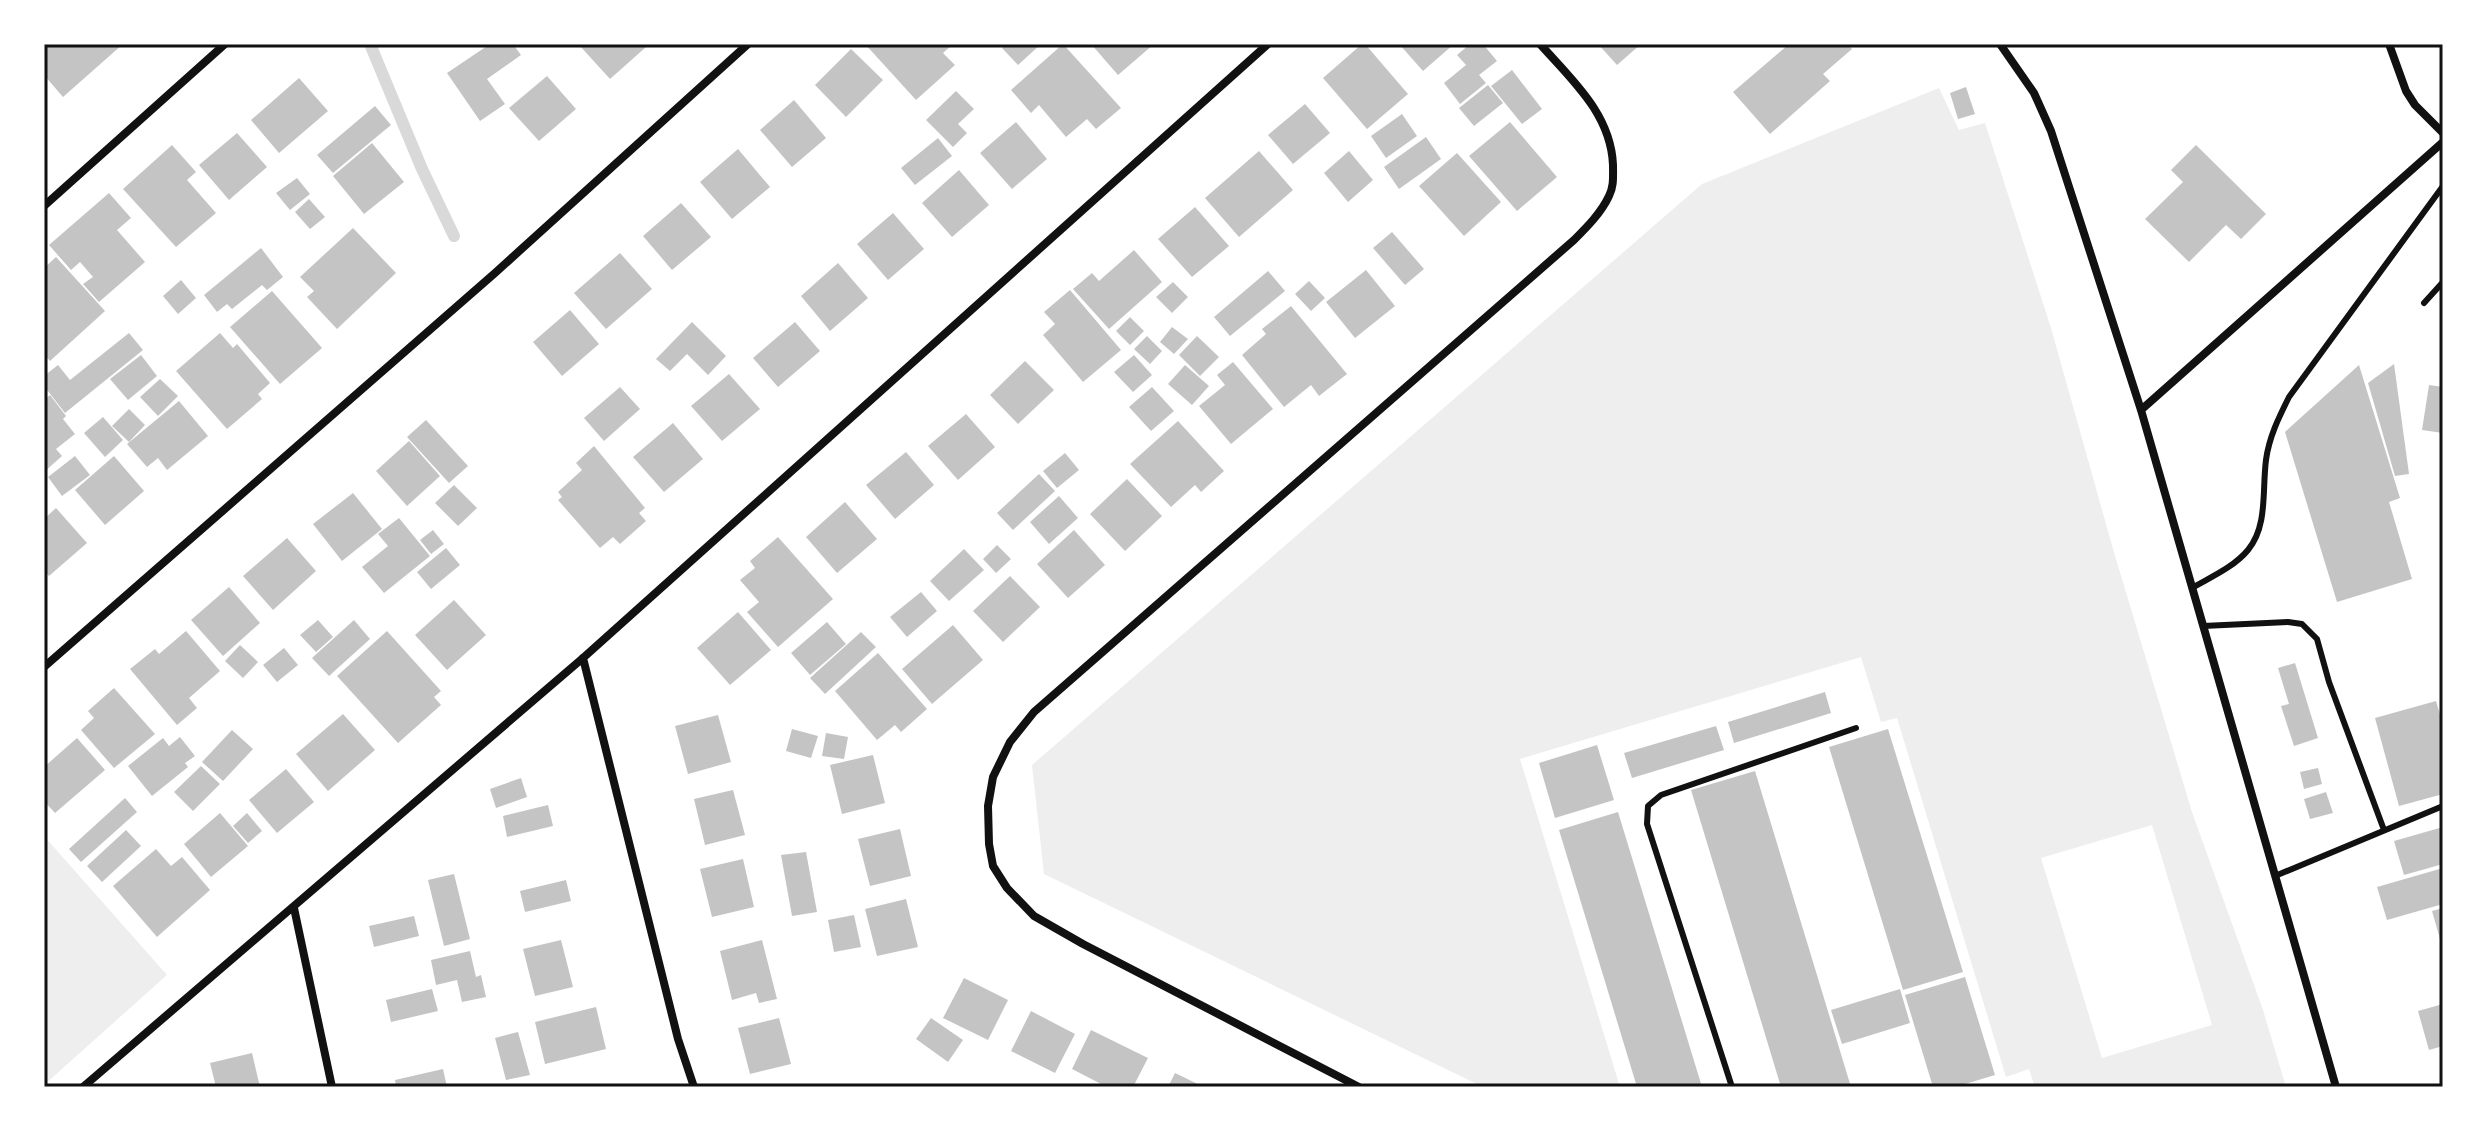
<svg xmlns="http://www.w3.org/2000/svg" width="2487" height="1131" viewBox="0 0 2487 1131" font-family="Karla,sans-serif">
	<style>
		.green { fill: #eee; fill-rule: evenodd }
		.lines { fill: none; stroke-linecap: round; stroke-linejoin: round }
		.stream { stroke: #d9d9d9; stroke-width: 12 }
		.building { fill: #c4c4c4 }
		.service { stroke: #111; stroke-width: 6 }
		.minor { stroke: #111; stroke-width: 8 }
		.neatline { fill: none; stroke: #111; stroke-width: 3 }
	</style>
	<rect width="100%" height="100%" fill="#fff"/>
	<!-- green -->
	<path class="green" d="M1939,88L1959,130L1985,123L2051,328L2113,549L2192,812L2263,1010L2286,1087H2035L2029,1069L2006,1077L1897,718L1881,722L1861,657L1520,759L1620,1087H1483L1044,874L1032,765L1702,184ZM2152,825L2212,1025L2102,1058L2041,858Z
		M44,836L167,975L44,1085Z"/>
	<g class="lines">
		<!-- stream -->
		<path class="stream" d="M370,44L422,169L454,236"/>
	</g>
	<!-- building -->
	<path class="building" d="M44,44H123L63,97L44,75Z
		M490,44H513L521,55L487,79L505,104L480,121L447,73Z
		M582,44H644L646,47L610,79L580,46Z
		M865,44H953L943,53L955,65L916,100Z
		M1007,44H1041L1018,65L1002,48Z
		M1063,44L1121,108L1096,129L1087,119L1066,137L1039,105L1031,113L1011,90Z
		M1091,44H1154L1118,75Z
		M1362,44H1365L1408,94L1367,129L1323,78Z
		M1399,44H1454L1423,71Z
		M1470,44H1483L1497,61L1479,75L1486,83L1460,104L1444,83L1466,65L1457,55Z
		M1598,44H1641L1617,65Z
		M1789,44H1847L1852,49L1823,74L1830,81L1770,134L1733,92Z
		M851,49L883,80L846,117L815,85Z
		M1512,70L1542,109L1522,124L1491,86Z
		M547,76L576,109L539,141L509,108Z
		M299,78L328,111L279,153L251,120Z
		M1488,85L1503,103L1474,126L1459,108Z
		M1966,87L1975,114L1958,119L1950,93Z
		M956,91L974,109L958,124L967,133L953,147L926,120Z
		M794,100L826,138L792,167L760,130Z
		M1305,104L1330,133L1293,164L1268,135Z
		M375,106L391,125L333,173L317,155Z
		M1402,114L1417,136L1386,158L1371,136Z
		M1016,122L1047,159L1012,189L980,153Z
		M1510,122L1557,177L1517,211L1469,156Z
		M237,133L267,167L229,200L199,165Z
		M1426,137L1441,159L1399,189L1384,167Z
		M938,138L952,156L915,185L901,168Z
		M372,143L404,182L364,214L333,176Z
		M172,145L196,172L187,180L216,213L176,247L123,189Z
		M2196,145L2266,214L2241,239L2226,225L2189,262L2145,219L2183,182L2171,170Z
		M738,149L770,187L732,219L700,182Z
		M1259,151L1293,190L1239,237L1205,198Z
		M1349,151L1373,180L1348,202L1324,173Z
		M1457,153L1501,202L1464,236L1419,186Z
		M959,170L989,205L952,237L922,203Z
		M297,178L310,194L290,210L276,193Z
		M109,193L131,218L117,230L145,262L99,302L83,284L93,277L80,262L71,270L49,245Z
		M309,199L325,217L310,229L295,212Z
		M681,203L711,237L672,270L643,236Z
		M1195,207L1229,246L1192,277L1158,239Z
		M893,213L924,249L888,280L857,244Z
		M353,228L396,273L337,329L307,297L314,291L300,277Z
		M1392,232L1424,269L1405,285L1373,248Z
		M261,248L283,277L267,290L262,285L232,309L227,304L217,312L204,295Z
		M1134,250L1162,282L1109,329L1073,289L1092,273L1099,281Z
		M620,253L652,289L606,329L574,293Z
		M56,257L105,311L50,361L44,354V268Z
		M838,263L868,298L830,331L801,296Z
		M1366,270L1395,306L1355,338L1326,302Z
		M1268,271L1285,291L1230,336L1214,317Z
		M181,280L196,298L178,314L163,296Z
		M1309,281L1325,298L1311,311L1295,294Z
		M1173,282L1188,297L1172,313L1156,297Z
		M1070,290L1121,350L1083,382L1043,335L1055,324L1044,312Z
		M272,291L322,348L280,384L230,327Z
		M1291,306L1347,374L1319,396L1311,385L1284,407L1242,355L1266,334L1262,329Z
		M570,310L599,344L562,376L533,342Z
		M1130,317L1144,331L1130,345L1116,331Z
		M692,322L726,356L708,375L687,354L670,371L656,359Z
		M795,322L820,351L778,387L753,358Z
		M1172,327L1188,339L1174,354L1160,342Z
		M129,333L143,350L65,413L44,386V376L58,365L70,380Z
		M220,333L233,348L237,344L270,383L258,394L262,399L227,429L176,371Z
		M1147,336L1162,351L1150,364L1134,349Z
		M1197,336L1219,357L1200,376L1179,355Z
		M141,355L157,376L128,400L110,379Z
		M1134,355L1152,375L1133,392L1114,372Z
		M1025,361L1054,390L1018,424L990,395Z
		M1233,362L1273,409L1231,444L1199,406L1225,385L1217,375Z
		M2394,364L2409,474L2395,476L2368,383Z
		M1185,365L1209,386L1192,405L1168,384Z
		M2359,365L2400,498L2389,502L2412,579L2337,602L2285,432Z
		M729,374L760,409L722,441L691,406Z
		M160,379L178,396L158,416L140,397Z
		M2429,385L2443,387V433L2422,430Z
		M620,387L640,409L604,441L584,418Z
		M1152,387L1174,411L1151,431L1129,407Z
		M50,395L66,416L63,419L75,434L56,449L62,456L44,472V400Z
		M179,401L208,436L167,470L158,458L147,467L127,444Z
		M129,409L145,425L129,442L112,426Z
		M966,414L995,447L958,480L928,446Z
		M103,417L123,440L105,457L84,433Z
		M426,420L468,466L449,483L407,437Z
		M1178,421L1224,471L1201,492L1195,485L1171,507L1130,464Z
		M673,423L703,459L664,492L633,457Z
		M409,441L440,476L407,506L376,471Z
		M594,446L645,508L639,513L646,521L620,544L613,537L600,548L558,500L562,497L558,492L582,470L576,463Z
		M906,452L934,485L895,519L866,485Z
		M1065,453L1079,470L1057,488L1043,471Z
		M75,456L90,475L62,496L48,477Z
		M114,456L144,491L105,525L75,490Z
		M1039,474L1055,491L1013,530L997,513Z
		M1127,479L1162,516L1125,551L1090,514Z
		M454,485L477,508L458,526L435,503Z
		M353,493L382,529L342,561L313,524Z
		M1059,496L1078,518L1049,544L1030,522Z
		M845,502L877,539L837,573L806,537Z
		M56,508L87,543L49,576L44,570V519Z
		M399,518L430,556L384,593L362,567L388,546L378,534Z
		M433,530L444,544L431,554L420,540Z
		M1074,530L1105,565L1068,598L1037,564Z
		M778,537L833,599L778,647L747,612L759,602L740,580L755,568L750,561Z
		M287,538L316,571L273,610L243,576Z
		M997,545L1011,559L996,573L983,559Z
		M446,548L460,565L431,589L417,572Z
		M964,549L984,570L949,601L930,581Z
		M1010,576L1040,607L1003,642L973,611Z
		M229,587L260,623L223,656L191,620Z
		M921,592L937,611L907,637L890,617Z
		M454,600L486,635L447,670L415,635Z
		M738,612L771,650L730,685L697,648Z
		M318,620L333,637L316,652L300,635Z
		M354,620L370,639L329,676L312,658Z
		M827,622L846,644L810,675L791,653Z
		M953,625L983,660L932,704L902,669Z
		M186,631L220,671L189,698L197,708L177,725L130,669L155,649L159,654Z
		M387,631L441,691L434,697L441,705L398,743L337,676Z
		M861,632L876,647L825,694L810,678Z
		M240,645L258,662L243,678L225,661Z
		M284,648L298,665L277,682L263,665Z
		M878,653L927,709L901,732L895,725L877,740L835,691Z
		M2295,663L2318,738L2294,746L2281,706L2289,704L2278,668Z
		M114,688L155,734L114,768L81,730L94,718L88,711Z
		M1825,692L1831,713L1734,743L1728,722Z
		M2436,701L2443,724V794L2399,806L2375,718Z
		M343,714L375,750L328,791L296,754Z
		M718,715L731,762L688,774L675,726Z
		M1716,726L1724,750L1632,778L1624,753Z
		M792,729L818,736L811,758L786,751Z
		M1888,729L1963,972L1903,990L1829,747Z
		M232,730L253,749L223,781L202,762Z
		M826,733L848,737L844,759L822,756Z
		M180,737L195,756L185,763L188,767L152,796L128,766L163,738L169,746Z
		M77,738L105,770L55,813L44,801V767Z
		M1597,745L1614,800L1555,818L1539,763Z
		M873,755L885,803L842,814L830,765Z
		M201,766L220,784L193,811L174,792Z
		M2318,768L2322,784L2304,789L2300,772Z
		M286,769L314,802L277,833L249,800Z
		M1755,771L1851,1087H1781L1691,790Z
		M521,778L527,797L496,808L490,789Z
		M733,790L745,835L705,845L694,799Z
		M2326,792L2333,813L2310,819L2304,799Z
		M125,798L137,812L81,862L69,849Z
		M548,805L553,826L507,837L503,816Z
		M1618,812L1702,1087H1637L1559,830Z
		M220,813L248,846L211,877L184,844Z
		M247,813L262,831L248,843L233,826Z
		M2443,827V864L2404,875L2394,841Z
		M900,829L911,876L870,886L858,839Z
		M126,830L141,846L102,882L87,866Z
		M156,849L171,866L182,857L210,890L157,937L113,886Z
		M806,852L817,912L792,916L781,855Z
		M743,859L754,907L712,917L700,869Z
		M2443,868V904L2387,920L2377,887Z
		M454,874L470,939L444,946L428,880Z
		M566,880L571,901L525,912L520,891Z
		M906,899L918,947L877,956L865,909Z
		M2443,908V946H2442L2432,911Z
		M854,915L861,947L834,952L828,920Z
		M414,916L419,936L374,947L369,926Z
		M561,940L573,987L535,996L523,949Z
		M762,940L777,999L759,1003L756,993L732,1000L720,951Z
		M470,951L476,977L481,975L486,997L462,1002L457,980L436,985L431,960Z
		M1965,977L1995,1075L1955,1087H1933L1905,995Z
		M964,978L1008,1000L988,1040L943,1018Z
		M432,989L438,1011L391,1022L386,1000Z
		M1900,989L1910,1023L1842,1044L1831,1010Z
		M2443,1004V1046L2429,1050L2418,1011Z
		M596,1007L606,1049L545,1064L535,1022Z
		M1031,1011L1075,1034L1055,1073L1011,1051Z
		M779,1018L791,1064L750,1074L738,1028Z
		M931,1018L963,1040L948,1062L916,1039Z
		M1091,1030L1148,1058L1133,1087H1107L1072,1069Z
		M518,1032L530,1075L506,1080L495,1038Z
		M252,1053L260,1087H216L210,1063Z
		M443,1069L447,1087H396L395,1080Z
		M1175,1073L1204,1087H1168Z"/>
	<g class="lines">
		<!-- service -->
		<path class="service" d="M2424,303L2443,282
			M2192,588C2211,577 2234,567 2248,550C2268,526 2262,490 2266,460C2269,437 2279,417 2289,397L2443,186
			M2203,626L2288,622L2302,624L2317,639L2329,682L2384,830
			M2275,876L2443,806
			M1732,1087L1647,824L1648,806L1661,795L1856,728"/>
		<!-- minor -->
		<path class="minor" d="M2000,44L2034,93L2051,131L2141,410L2336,1087
			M2389,44L2406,91L2415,105L2443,133
			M44,206L225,44
			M2141,410L2443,142
			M583,658L678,1039L694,1087
			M44,667L495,273L748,44
			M294,908L332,1087
			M83,1087L583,658L1268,44
			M1359,1087L1083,944L1034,916L1007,888L993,866L989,844L988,806L993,777L1010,742L1034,712L1574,240C1587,227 1601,213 1609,196C1614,186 1613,177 1613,165C1611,114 1572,80 1540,44"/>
	</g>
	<!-- border -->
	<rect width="2487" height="1131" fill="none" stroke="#ffffff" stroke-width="92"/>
	<rect x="46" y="46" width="2395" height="1039" class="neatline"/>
</svg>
